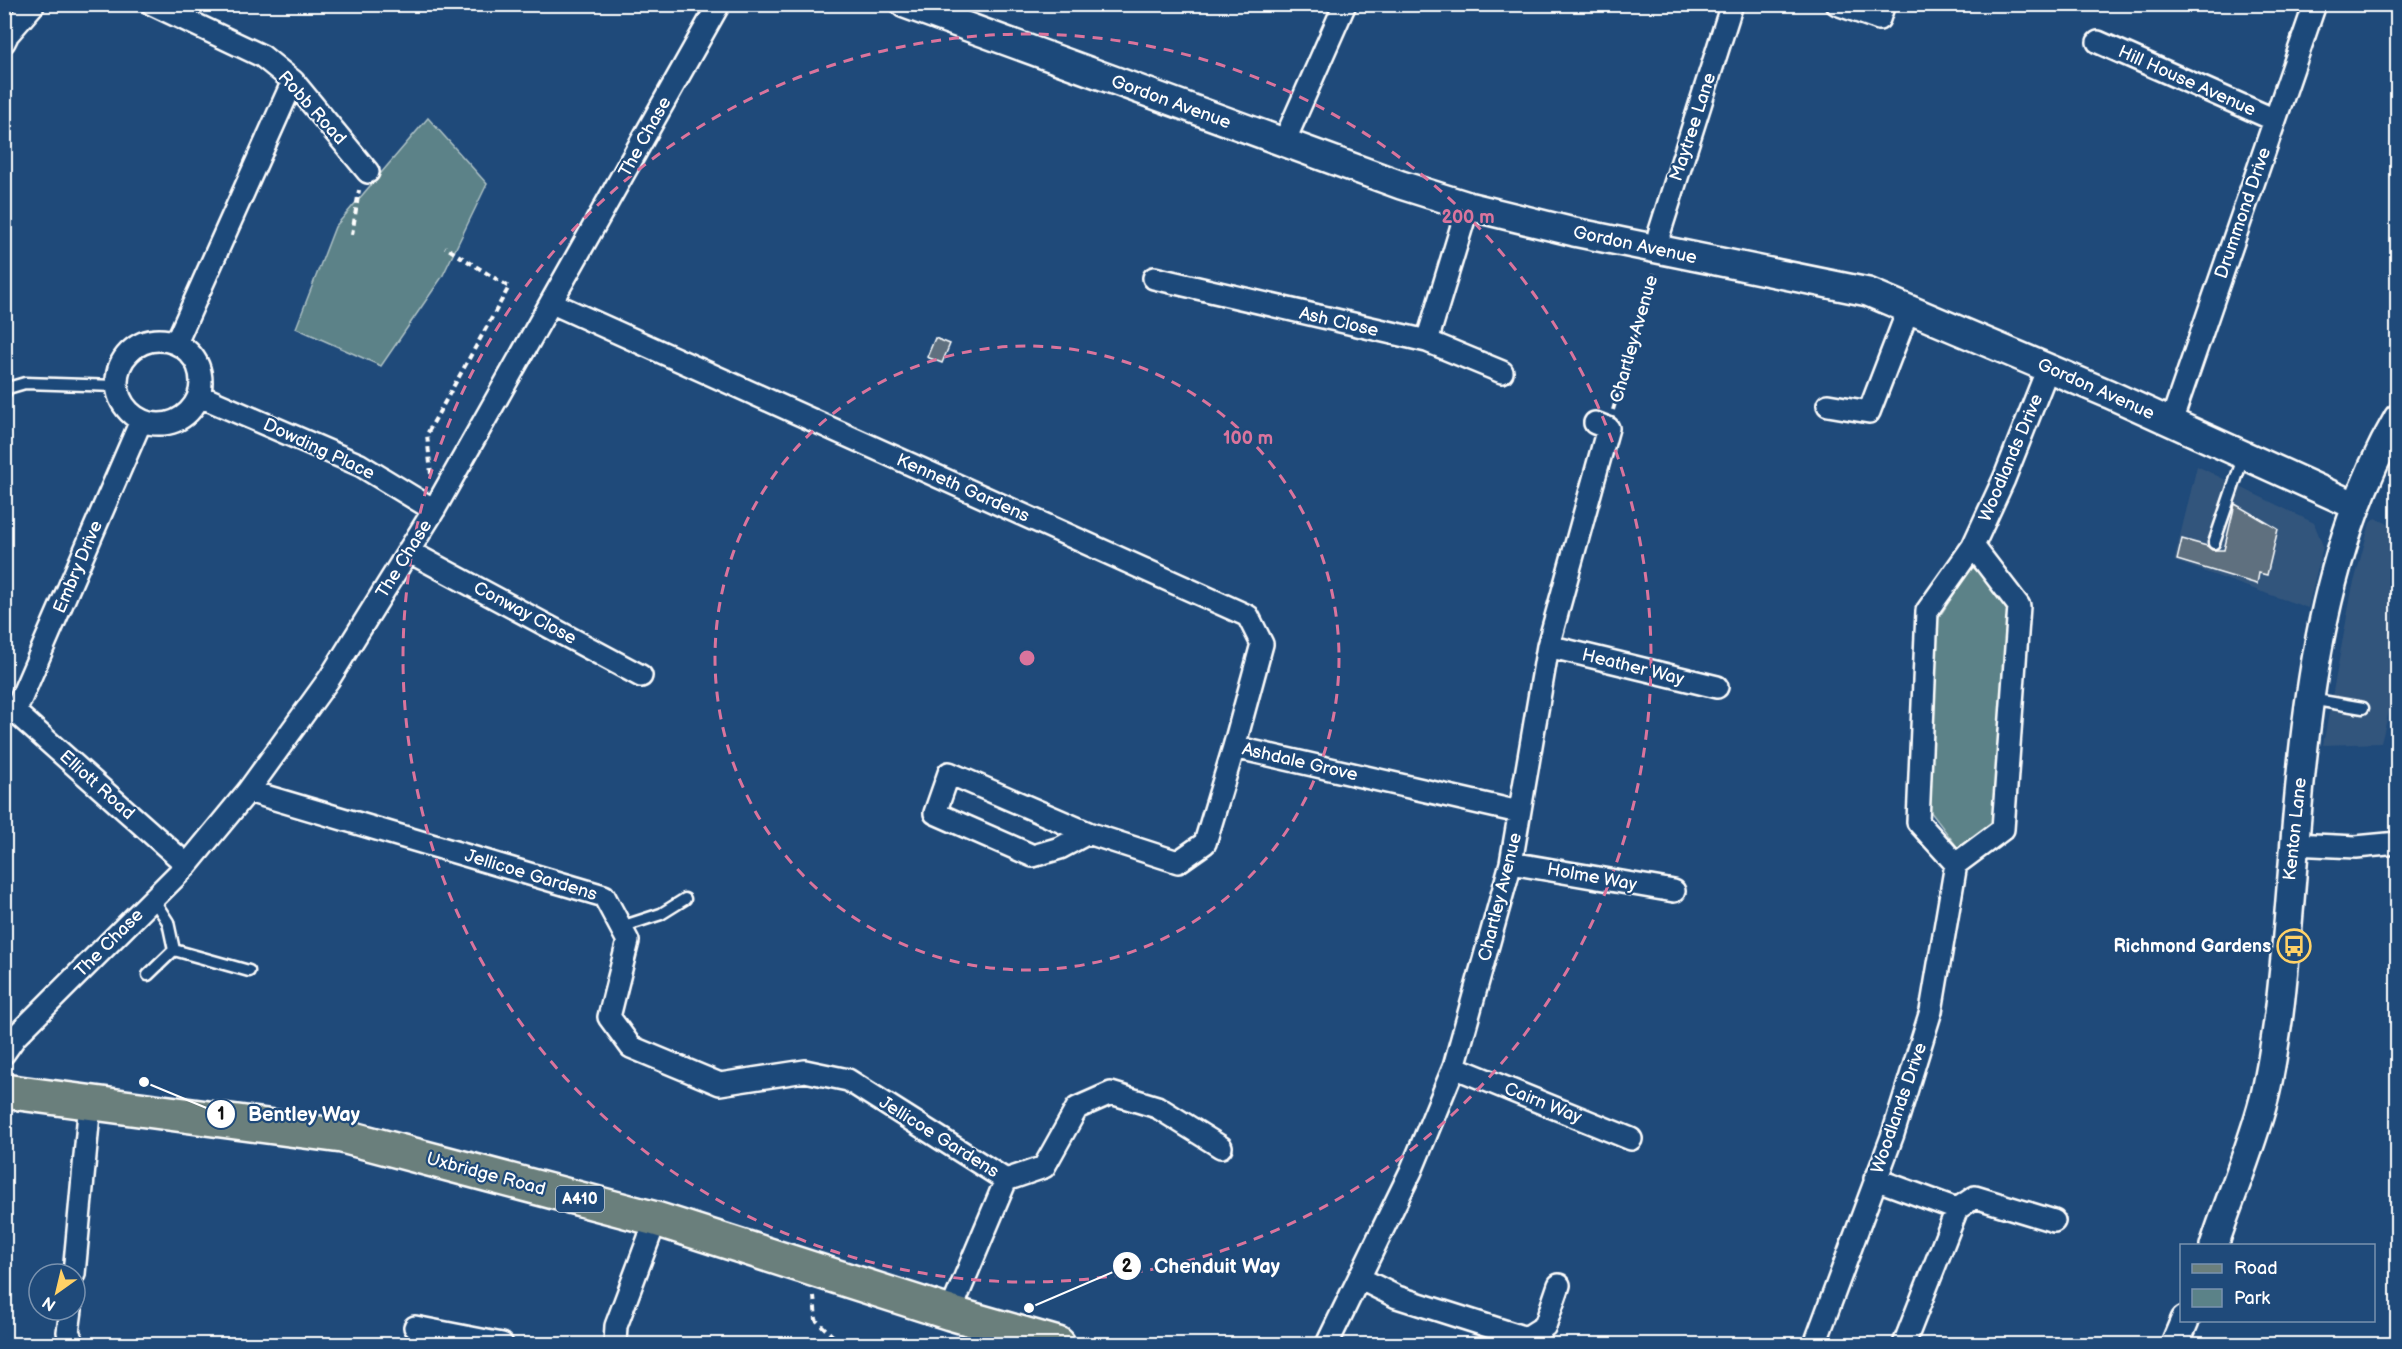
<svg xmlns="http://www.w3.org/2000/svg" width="2402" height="1349" viewBox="0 0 2402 1349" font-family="'Balsamiq Sans',sans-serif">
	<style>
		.built { fill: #32557c }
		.green { fill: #5b8288; stroke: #adc0c4; stroke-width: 1.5 }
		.building { fill: #5e707f; stroke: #fff; stroke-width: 1.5 }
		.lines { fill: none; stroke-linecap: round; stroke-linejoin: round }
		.service-casing { stroke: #fff; stroke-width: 15 }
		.minor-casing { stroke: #fff; stroke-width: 26 }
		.tertiary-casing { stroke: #fff; stroke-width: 32 }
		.primary-casing { stroke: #fff; stroke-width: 38 }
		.path { stroke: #fff; stroke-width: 4; stroke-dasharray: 6 4.5; stroke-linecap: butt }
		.service { stroke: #1f4a7a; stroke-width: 10 }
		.minor { stroke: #1f4a7a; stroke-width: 21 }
		.tertiary { stroke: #1f4a7a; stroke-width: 27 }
		.primary { stroke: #6b7f7c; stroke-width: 33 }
		.ring { fill: none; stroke: #da749d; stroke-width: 3; stroke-dasharray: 10 8 }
		.labels { text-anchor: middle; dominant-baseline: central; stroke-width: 4.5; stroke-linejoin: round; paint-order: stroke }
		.shield { fill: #1f4a7a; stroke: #bcc9d7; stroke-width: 1.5 }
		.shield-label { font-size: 16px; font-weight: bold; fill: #fff }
		.street-label { font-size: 18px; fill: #fff; stroke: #1f4a7a }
		.poi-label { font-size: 18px; font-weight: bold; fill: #fff; stroke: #1f4a7a; text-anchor: end }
		.centre { fill: #da749d; stroke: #1f4a7a; stroke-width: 3 }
		.ring-label { font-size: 18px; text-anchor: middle; font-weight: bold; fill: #da749d; stroke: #1f4a7a; stroke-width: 4.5; stroke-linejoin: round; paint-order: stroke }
		.leader { fill: none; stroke: #fff; stroke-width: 2 }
		.callout-dot { fill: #fff; stroke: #1f4a7a; stroke-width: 2 }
		.mark-label { font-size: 18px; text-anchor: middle; font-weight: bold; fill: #111 }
		.callout-label { font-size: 20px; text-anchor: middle; font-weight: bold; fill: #fff; stroke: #1f4a7a; stroke-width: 4.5; stroke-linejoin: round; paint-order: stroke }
	</style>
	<rect width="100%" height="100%" fill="#1f4a7a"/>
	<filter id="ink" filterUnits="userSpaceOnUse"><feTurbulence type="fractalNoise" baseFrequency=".0167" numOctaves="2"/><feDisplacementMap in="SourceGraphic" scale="12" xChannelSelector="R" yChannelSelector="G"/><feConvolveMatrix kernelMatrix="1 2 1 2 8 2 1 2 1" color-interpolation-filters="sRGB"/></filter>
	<g filter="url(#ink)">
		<!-- built -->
		<path class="built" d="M2197,466L2314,523L2323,546L2308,608L2174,561Z
			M2375,518L2397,528V679L2381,743L2323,745L2352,590L2370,523Z"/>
		<!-- green -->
		<path class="green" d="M428,118L487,184L442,277L381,366L296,328L335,227Z
			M1972,566L2013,609L1994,824L1958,848L1924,803L1936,622Z"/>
		<!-- building -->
		<path class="building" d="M935,338L950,344L942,363L927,357Z
			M2235,504L2278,529L2267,575L2259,573L2257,584L2177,560L2182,539L2207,546L2212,550H2224Z"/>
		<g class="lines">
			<defs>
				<path id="service" d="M4,394L8,388L25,383L116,386
					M2214,543L2244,455
					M2310,699L2363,708
					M621,927L661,914L685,899
					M174,950L249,971
					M148,975L174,950L168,922L153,899"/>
				<path id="minor" d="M152,4L262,56L293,81L368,172
					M1837,4L1879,19L1884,4
					M4,42L8,34L34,4
					M2098,42L2275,120
					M1284,142L1345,4
					M1660,251L1659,234L1732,4
					M1154,278L1427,341L1468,206
					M552,303L1248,616L1262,644L1234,747
					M117 382a42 42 0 1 1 84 0a42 42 0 1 1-84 0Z
					M1427,341L1502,372
					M176,343L293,81
					M200,396L360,465L434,510
					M1828,405L1869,412L1909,308
					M2171,422L2315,4
					M408,551L641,676
					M1548,646L1717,687
					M4,708L15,712L187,865
					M15,712L141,421
					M248,791L604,896L628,941L609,1017L631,1047L720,1084L805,1071L848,1080L1006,1180L950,1313
					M1088,833L1060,848L1033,856L935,813L949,773L1088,833L1178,862L1205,843L1234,747L1519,812
					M2293,844L2356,847L2398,843
					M1511,863L1674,891
					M1956,864L1918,822L1927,611L1973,546L2004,479L2048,368
					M4,1053L16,1036L187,865L248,791L329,679L434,510L719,4
					M1454,1067L1631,1139
					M1875,1179L1957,1209
					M1006,1180L1044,1167L1077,1108L1111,1093L1157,1107L1221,1147
					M74,1274L90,1102
					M1359,1278L1397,1297L1526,1338L1545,1326L1559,1285
					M71,1310L68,1332L74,1344
					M415,1327L502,1344
					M615,1344L616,1326L656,1219
					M1327,1344L1411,1171L1454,1067L1511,863L1548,646L1608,428L1595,423
					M1815,1344L1893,1134L1931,1011L1956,864L2003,829L2019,606L1973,546
					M1904,1344L1957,1209L1975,1197L2054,1221"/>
				<path id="tertiary" d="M905,4L1401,185L1468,206L1574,232L1868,292L2109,394L2354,505
					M2214,1246C2230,1197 2251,1149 2264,1099C2271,1072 2275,1042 2279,1014C2303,817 2294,596 2398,418
					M2175,1344L2185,1320"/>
				<path id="primary" d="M4,1091L342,1136L656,1219L950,1313L1058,1344"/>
			</defs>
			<!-- service casing -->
			<use href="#service" class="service-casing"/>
			<!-- minor casing -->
			<use href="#minor" class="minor-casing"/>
			<!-- tertiary casing -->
			<use href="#tertiary" class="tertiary-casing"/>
			<!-- primary casing -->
			<use href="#primary" class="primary-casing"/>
			<!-- path -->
			<path class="path" d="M352,235L359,190
				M1613,410L1655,270
				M431,474L427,434L509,287L445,247
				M814,1296L816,1320L841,1344
				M869,1344L875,1341L883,1344"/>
			<!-- service -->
			<use href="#service" class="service"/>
			<!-- minor -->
			<use href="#minor" class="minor"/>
			<!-- tertiary -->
			<use href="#tertiary" class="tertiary"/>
			<!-- primary -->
			<use href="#primary" class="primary"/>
		</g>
	</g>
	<!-- distance rings -->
	<g class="ring">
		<circle cx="1027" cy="658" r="312"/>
		<circle cx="1027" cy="658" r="624"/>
	</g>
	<!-- icons -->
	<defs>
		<symbol id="bus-ring" viewBox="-11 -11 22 22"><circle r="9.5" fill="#1f4a7a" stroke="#ffd166" stroke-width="1.5"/><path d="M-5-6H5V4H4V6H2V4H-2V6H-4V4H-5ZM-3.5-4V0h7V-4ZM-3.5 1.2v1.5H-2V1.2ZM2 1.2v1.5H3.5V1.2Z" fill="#ffd166"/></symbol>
	</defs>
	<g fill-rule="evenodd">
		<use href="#bus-ring" x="2275" y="927" width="38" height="38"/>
	</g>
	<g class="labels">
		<!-- shield labels -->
		<rect class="shield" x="556" y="1186" width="48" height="26" rx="4.5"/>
		<g class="shield-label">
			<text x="580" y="1199">A410</text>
		</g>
		<!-- street labels -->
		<g class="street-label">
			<text transform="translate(2187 81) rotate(24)">Hill House Avenue</text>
			<text transform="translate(1171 102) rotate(20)">Gordon Avenue</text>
			<text transform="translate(312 108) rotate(48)">Robb Road</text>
			<text transform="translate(1693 127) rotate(-72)">Maytree Lane</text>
			<text transform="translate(645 137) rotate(-61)">The Chase</text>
			<text transform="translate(2243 213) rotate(-71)">Drummond Drive</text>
			<text transform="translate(1635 245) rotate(12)">Gordon Avenue</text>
			<text transform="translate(1339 322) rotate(13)">Ash Close</text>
			<text transform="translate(1634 339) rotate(-74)">Chartley Avenue</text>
			<text transform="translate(2096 389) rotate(24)">Gordon Avenue</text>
			<text transform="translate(319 449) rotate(25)">Dowding Place</text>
			<text transform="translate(2011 458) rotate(-67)">Woodlands Drive</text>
			<text transform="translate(963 488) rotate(24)">Kenneth Gardens</text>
			<text transform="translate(404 559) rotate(-58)">The Chase</text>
			<text transform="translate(78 567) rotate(-67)">Embry Drive</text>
			<text transform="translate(525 613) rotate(28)">Conway Close</text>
			<text transform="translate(1633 667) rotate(14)">Heather Way</text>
			<text transform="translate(1300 762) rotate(13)">Ashdale Grove</text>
			<text transform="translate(97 785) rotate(42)">Elliott Road</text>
			<text transform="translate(2295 829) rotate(-84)">Kenton Lane</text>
			<text transform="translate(531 875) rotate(17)">Jellicoe Gardens</text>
			<text transform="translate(1592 877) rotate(10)">Holme Way</text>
			<text transform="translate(1500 897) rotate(-76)">Chartley Avenue</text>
			<text transform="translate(109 943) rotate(-45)">The Chase</text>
			<text transform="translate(1543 1103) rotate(22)">Cairn Way</text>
			<text transform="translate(1899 1108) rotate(-71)">Woodlands Drive</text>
			<text transform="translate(939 1137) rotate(32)">Jellicoe Gardens</text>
			<text transform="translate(486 1174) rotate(15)">Uxbridge Road</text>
		</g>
		<!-- poi labels -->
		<g class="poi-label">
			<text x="2271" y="946">Richmond Gardens</text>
		</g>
	</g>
	<circle cx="1027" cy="658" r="9" class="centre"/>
	<g class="ring-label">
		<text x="1468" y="223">200 m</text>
		<text x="1248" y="444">100 m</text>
	</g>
	<!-- callouts -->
	<path class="leader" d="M144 1082L221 1114M1029 1308L1127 1266"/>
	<g class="callout-dot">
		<circle cx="144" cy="1082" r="6"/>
		<circle cx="1029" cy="1308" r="6"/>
		<circle cx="221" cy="1114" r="15"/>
		<circle cx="1127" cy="1266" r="15"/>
	</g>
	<g class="mark-label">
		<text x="221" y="1120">1</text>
		<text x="1127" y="1272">2</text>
	</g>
	<g class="callout-label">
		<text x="304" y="1121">Bentley Way</text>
		<text x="1217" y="1273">Chenduit Way</text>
	</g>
	<!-- margin -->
	<rect width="2402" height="1349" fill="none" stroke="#1f4a7a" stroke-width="24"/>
	<rect x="12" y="12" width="2378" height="1325" fill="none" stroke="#fff" stroke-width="2" filter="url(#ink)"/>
	<!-- legend -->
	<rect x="2180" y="1244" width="195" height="78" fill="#1f4a7a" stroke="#7992af" stroke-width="1.5"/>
	<rect x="2192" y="1264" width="30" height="9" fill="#6b7f7c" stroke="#7992af" stroke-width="1.5"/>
	<text x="2234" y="1274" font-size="18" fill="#ffffff">Road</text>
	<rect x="2192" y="1289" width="30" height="18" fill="#5b8288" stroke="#7992af" stroke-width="1.5"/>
	<text x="2234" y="1304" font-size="18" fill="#ffffff">Park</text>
	<!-- north arrow -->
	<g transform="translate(57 1292) rotate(214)"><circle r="28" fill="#1f4a7a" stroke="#7992af" stroke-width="1.5"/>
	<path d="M0-4.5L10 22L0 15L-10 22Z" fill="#ffd166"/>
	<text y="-9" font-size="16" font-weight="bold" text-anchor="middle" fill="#ffffff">N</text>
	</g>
</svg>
